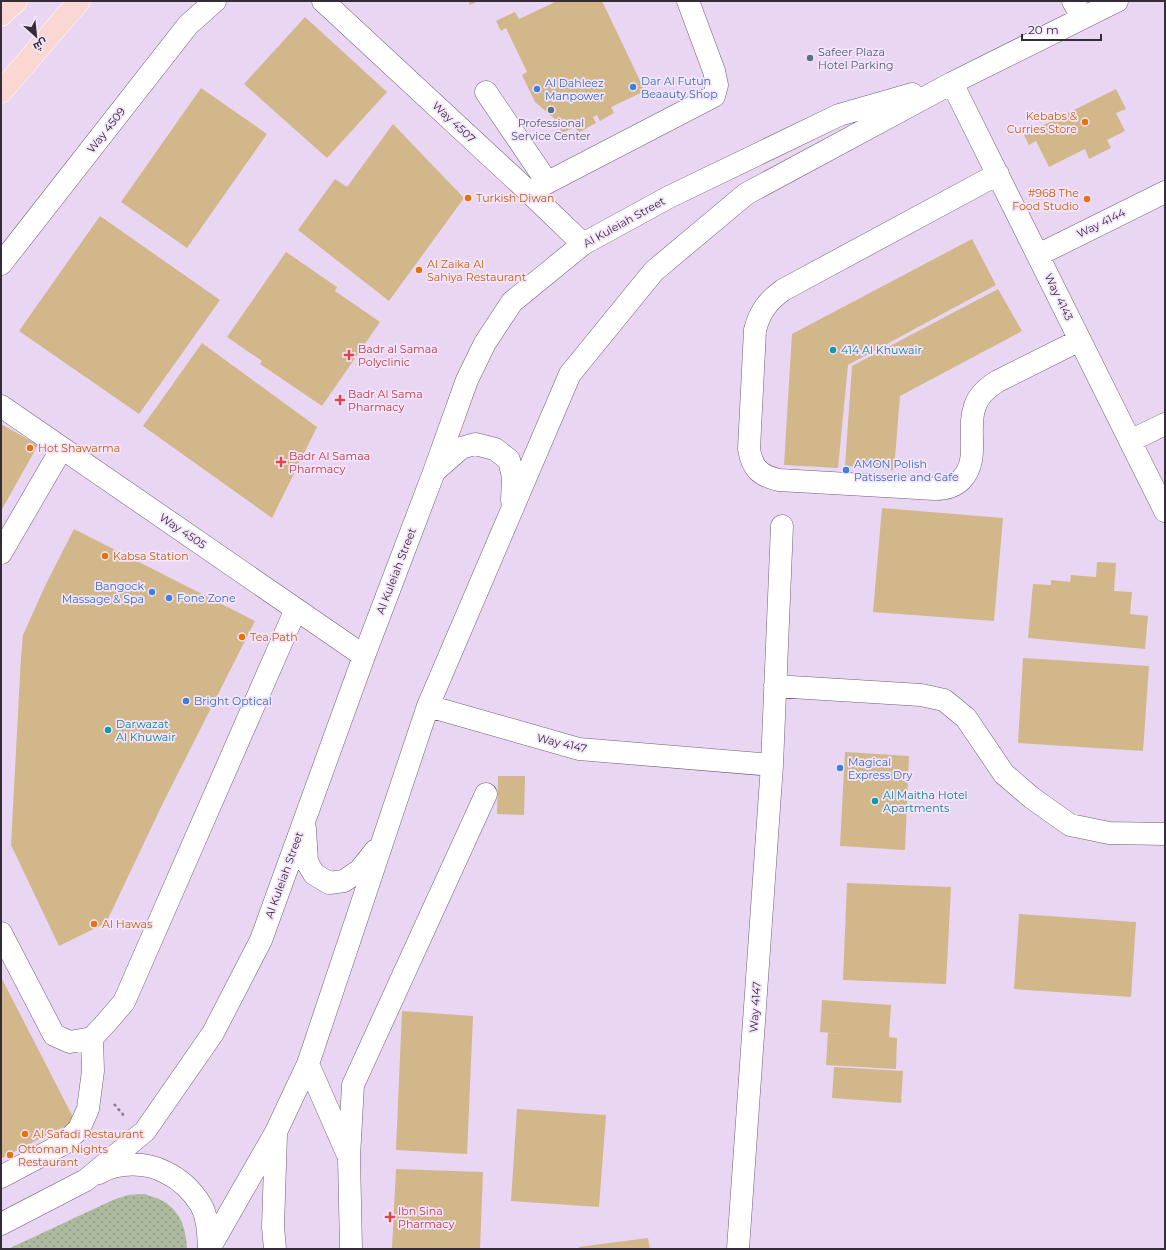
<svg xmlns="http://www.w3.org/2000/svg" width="1166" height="1250" viewBox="0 0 1166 1250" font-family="Montserrat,Cairo,sans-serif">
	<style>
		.garden { fill: url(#garden-dots) }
		.building { fill: #d2b78b }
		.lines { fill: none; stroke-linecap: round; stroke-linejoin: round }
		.minor-casing { stroke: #705f78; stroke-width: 23 }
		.major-casing { stroke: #fff; stroke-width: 23 }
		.path { stroke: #877b8e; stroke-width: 2.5; stroke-dasharray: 3 3; stroke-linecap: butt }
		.minor { stroke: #fff; stroke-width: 22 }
		.major { stroke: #fad7d2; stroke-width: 22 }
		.service-dot { fill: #5c6f8a; stroke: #f4e5fc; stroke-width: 1.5 }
		.shop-dot { fill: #3f7fe0; stroke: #f4e5fc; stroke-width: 1.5 }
		.food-dot { fill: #e8710a; stroke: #f4e5fc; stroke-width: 1.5 }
		.culture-dot { fill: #0f9aa8; stroke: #f4e5fc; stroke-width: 1.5 }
		.health-dot { fill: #e0444e; stroke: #f4e5fc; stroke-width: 1.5 }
		.labels { text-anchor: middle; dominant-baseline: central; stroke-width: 3.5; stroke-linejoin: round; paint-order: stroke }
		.service-label { font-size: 11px; fill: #4e5e75; stroke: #f4e5fc; text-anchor: start }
		.shop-label { font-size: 11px; fill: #366cbe; stroke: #f4e5fc; text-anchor: start }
		.food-label { font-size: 11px; fill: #c56008; stroke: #f4e5fc; text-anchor: start }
		.street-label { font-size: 11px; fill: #342d38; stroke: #f4e5fc }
		.health-label { font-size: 11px; fill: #be3a42; stroke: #f4e5fc; text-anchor: start }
		.culture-label { font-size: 11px; fill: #0d838f; stroke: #f4e5fc; text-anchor: start }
	</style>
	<defs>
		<pattern id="garden-dots" width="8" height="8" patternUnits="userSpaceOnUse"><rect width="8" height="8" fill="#abb99d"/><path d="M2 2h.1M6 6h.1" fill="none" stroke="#8c9781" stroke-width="1.8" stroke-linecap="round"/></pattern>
	</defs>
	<rect width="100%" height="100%" fill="#e9d6f2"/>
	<!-- garden -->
	<path class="garden" d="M144,1194C149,1196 154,1197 159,1199C180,1209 186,1227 187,1249H8L113,1200L128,1195Z"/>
	<!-- building -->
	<path class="building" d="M468,1H478L470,5Z
		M554,1H602L645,91L611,107L614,113L600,121L597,115L593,117L596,123L578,133L575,127L562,133L556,120L535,102L522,75L527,72L506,28L501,31L496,21L515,12L519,19L555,2Z
		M305,17L387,92L327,158L244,84Z
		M201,88L267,134L187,248L121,202Z
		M1116,89L1126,109L1116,113L1125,131L1107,140L1111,148L1089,159L1085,149L1049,167L1036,141L1029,145L1024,135Z
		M393,124L464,198L389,301L298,230L335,179L347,187Z
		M100,216L220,300L139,414L19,331Z
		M972,239L996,285L848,365L838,468L784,465L792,334Z
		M286,252L337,287L335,291L380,322L322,406L260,364L262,361L227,337Z
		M998,289L1022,331L900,396L894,470L845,466L852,366Z
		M202,343L317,427L272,518L143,426Z
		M1,424L38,445L1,511Z
		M882,508L1003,518L994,621L873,612Z
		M74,529L255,621L163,803L106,923L59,946L11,845L21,657L23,635L45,586Z
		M1097,562L1116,563L1114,591L1132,592L1130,614L1148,616L1145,649L1028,638L1033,584L1051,585V580L1070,582L1071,575L1096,577Z
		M1023,658L1149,666L1143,751L1018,743Z
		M845,752L909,756L905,850L840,846Z
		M498,776H525L524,815L497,814Z
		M847,883L951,887L946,984L843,980Z
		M1019,914L1136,922L1131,997L1014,989Z
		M2,979L75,1121L2,1158L1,1155V980Z
		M822,1000L891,1005L889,1037L897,1038L896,1069L826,1065L828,1033L844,1034L820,1032Z
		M402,1011L473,1016L467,1154L396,1150Z
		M834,1067L903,1071L901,1103L832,1098Z
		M517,1109L606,1115L599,1207L511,1201Z
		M396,1169L483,1172L480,1249H392Z
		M648,1238L650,1249H580L579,1247Z"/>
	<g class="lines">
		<defs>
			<path id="minor" d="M323,1L529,192L583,244
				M1073,1L1082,17
				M952,83L1165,511
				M486,92L547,182
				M998,174L783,290C768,301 760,311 755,330L749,449C752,468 760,476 779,480L935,489C945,489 954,487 961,480C981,460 966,430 975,406C979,394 988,387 998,381L1080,340
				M529,192L714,96L717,85L714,71L688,1
				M1038,255L1165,192
				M1,264L188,25L215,1
				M1,406L364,656
				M1130,441L1165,424
				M436,470L461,448L475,444L495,449L509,460L513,477L512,501
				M1,553L62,448
				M775,686L921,695L944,700L966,718L1004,774L1032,798L1070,825L1109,833L1165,834
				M428,706L579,749L772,765L738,1249
				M772,765L782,526
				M305,829L307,862L314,874L329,883L344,881L360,870L375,851
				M1,933L54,1035L70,1042L92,1038L106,1023L124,1002L296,609
				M308,1064L347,1153
				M99,1173C118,1162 146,1162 165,1172C180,1179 193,1192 201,1205C208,1218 208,1233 209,1247L210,1249
				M1,1177L63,1144L79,1129L88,1109L93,1071L92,1038
				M1,1224L86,1180L145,1131L213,1033L261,940L364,656L434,472L467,380L485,343L512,302L583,244L669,197L839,115L912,94
				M209,1249L276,1132L308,1064L428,706L570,374L654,271L746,194L952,83L1117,1
				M275,1249L273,1227L276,1134
				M351,1249L349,1157L353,1085L486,794"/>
			<path id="major" d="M1,15L16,1
				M1,92L79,1"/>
		</defs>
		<!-- minor casing -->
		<use href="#minor" class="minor-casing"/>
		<!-- major casing -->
		<use href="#major" class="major-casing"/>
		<!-- path -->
		<path class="path" d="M114,1104L125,1117"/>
		<!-- minor -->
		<use href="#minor" class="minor"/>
		<!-- major -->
		<use href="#major" class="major"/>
	</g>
	<!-- markers -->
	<g class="service-dot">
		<circle cx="810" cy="58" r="4"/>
		<circle cx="551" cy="110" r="4"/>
	</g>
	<g class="shop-dot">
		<circle cx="633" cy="87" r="4"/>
		<circle cx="537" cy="89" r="4"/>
		<circle cx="846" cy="470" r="4"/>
		<circle cx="152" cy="592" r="4"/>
		<circle cx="169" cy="598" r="4"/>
		<circle cx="186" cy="701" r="4"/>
		<circle cx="840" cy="768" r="4"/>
	</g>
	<g class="food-dot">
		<circle cx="1085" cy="122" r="4"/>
		<circle cx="468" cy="198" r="4"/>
		<circle cx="1087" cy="199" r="4"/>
		<circle cx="419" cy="270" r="4"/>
		<circle cx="30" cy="448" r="4"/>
		<circle cx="105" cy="556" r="4"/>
		<circle cx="242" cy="637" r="4"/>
		<circle cx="94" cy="924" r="4"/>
		<circle cx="25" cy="1134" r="4"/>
		<circle cx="10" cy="1155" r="4"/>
	</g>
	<g class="culture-dot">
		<circle cx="833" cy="350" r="4"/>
		<circle cx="108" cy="730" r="4"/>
		<circle cx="875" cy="801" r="4"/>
	</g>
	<g class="health-dot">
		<path d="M347 349h4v4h4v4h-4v4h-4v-4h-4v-4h4z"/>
		<path d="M338 394h4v4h4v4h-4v4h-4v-4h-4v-4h4z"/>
		<path d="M279 456h4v4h4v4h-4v4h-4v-4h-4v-4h4z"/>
		<path d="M388 1211h4v4h4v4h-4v4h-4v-4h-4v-4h4z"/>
	</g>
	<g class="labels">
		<!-- service labels -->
		<g class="service-label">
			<text x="818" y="52">Safeer Plaza<tspan x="818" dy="13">Hotel Parking</tspan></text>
			<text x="551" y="123" text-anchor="middle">Professional<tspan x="551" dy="13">Service Center</tspan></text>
		</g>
		<!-- shop labels -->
		<g class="shop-label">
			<text x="641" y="81">Dar Al Futun<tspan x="641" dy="13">Beaauty Shop</tspan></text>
			<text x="545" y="83">Al Dahleez<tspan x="545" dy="13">Manpower</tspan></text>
			<text x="854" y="464">AMON Polish<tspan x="854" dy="13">Patisserie and Cafe</tspan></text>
			<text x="144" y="586" text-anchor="end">Bangock<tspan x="144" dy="13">Massage &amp; Spa</tspan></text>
			<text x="177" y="598">Fone Zone</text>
			<text x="194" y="701">Bright Optical</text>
			<text x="848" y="762">Magical<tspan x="848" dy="13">Express Dry</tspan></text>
		</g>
		<!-- food labels -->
		<g class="food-label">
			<text x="1077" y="116" text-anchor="end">Kebabs &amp;<tspan x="1077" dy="13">Curries Store</tspan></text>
			<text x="1079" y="193" text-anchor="end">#968 The<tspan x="1079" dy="13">Food Studio</tspan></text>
			<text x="476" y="198">Turkish Diwan</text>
			<text x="427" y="264">Al Zaika Al<tspan x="427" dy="13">Sahiya Restaurant</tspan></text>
			<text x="38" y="448">Hot Shawarma</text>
			<text x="113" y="556">Kabsa Station</text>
			<text x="250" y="637">Tea Path</text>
			<text x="102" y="924">Al Hawas</text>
			<text x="33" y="1134">Al Safadi Restaurant</text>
			<text x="18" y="1149">Ottoman Nights<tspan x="18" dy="13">Restaurant</tspan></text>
		</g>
		<!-- street labels -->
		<g class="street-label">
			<text transform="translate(454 122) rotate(43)">Way 4507</text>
			<text transform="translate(106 130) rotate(-52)">Way 4509</text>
			<text transform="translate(624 222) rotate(-29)">Al Kuleiah Street</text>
			<text transform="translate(1101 223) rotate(-26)">Way 4144</text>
			<text transform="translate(1059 297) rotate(64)">Way 4143</text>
			<text transform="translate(183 531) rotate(34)">Way 4505</text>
			<text transform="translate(396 571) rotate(-69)">Al Kuleiah Street</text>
			<text transform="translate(562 743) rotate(13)">Way 4147</text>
			<text transform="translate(284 875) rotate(-70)">Al Kuleiah Street</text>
			<text transform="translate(755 1007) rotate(-86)">Way 4147</text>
		</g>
		<!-- health labels -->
		<g class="health-label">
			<text x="358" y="349">Badr al Samaa<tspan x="358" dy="13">Polyclinic</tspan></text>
			<text x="348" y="394">Badr Al Sama<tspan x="348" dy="13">Pharmacy</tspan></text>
			<text x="289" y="456">Badr Al Samaa<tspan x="289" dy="13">Pharmacy</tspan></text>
			<text x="398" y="1211">Ibn Sina<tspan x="398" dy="13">Pharmacy</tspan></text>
		</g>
		<!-- culture labels -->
		<g class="culture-label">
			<text x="841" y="350">414 Al Khuwair</text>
			<text x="116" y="724">Darwazat<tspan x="116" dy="13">Al Khuwair</tspan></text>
			<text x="883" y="795">Al Maitha Hotel<tspan x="883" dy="13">Apartments</tspan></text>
		</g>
	</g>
	<!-- border -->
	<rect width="1166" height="1250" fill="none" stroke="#342d38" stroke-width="4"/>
	<!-- north arrow -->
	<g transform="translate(36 36) rotate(153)" stroke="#f4e5fc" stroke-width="3" paint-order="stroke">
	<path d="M0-3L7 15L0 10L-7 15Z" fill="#342d38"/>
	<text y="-6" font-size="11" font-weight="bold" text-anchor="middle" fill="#342d38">ش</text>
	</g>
	<!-- scale -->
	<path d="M1022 34v6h79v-6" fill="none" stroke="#342d38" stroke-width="2"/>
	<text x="1028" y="34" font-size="12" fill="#342d38" stroke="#f4e5fc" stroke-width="3" paint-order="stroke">20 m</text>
</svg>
